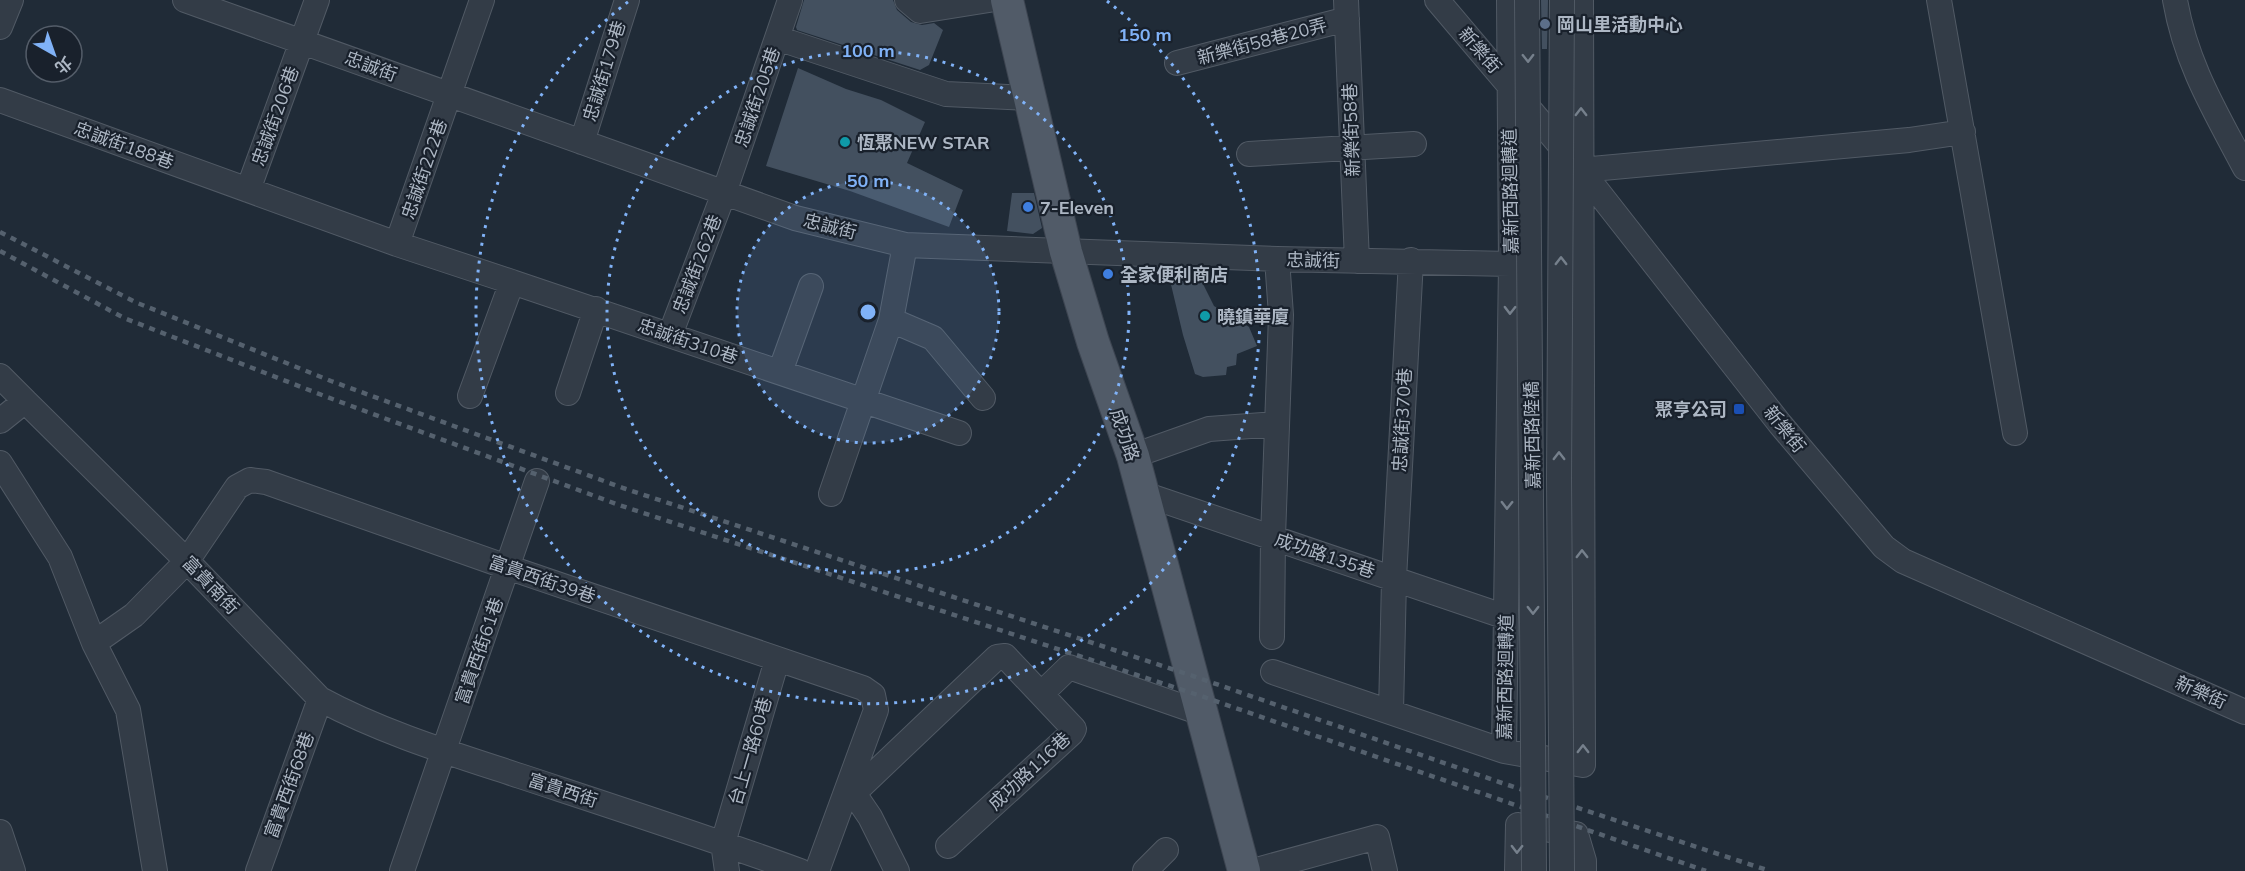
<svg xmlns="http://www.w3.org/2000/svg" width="2245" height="871" viewBox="0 0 2245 871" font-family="Mulish,'Noto Sans TC',sans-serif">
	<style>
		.building { fill: #43505f }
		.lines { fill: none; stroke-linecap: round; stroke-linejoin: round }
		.minor-casing { stroke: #515a65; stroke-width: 26 }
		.major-casing { stroke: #3d4551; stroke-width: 34 }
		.minor { stroke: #333c47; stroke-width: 24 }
		.major { stroke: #515b68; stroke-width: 32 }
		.rail { stroke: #55616e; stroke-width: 4.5; stroke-dasharray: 6 6; stroke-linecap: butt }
		.minor-bridge-casing { stroke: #515a65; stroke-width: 26; stroke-linecap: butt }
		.minor-bridge { stroke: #333c47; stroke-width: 24 }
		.oneway { stroke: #76808c }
		.ring { fill: none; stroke: #80b2f7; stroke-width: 3; stroke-dasharray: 3 6 }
		.service-dot { fill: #5c6f8a; stroke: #19212c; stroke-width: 2 }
		.culture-dot { fill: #0f9aa8; stroke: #19212c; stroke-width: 2 }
		.shop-dot { fill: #3f7fe0; stroke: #19212c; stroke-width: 2 }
		.transit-dot { fill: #1a4fb4; stroke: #19212c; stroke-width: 2 }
		.labels { text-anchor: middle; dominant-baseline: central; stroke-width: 4.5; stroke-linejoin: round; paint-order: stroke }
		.poi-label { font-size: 18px; font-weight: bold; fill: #adb7c4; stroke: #19212c; text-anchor: start }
		.street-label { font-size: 18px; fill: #adb7c4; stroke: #19212c }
		.centre { fill: #80b2f7; stroke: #19212c; stroke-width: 3 }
		.ring-label { font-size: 18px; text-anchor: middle; font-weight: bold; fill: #80b2f7; stroke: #19212c; stroke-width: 4.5; stroke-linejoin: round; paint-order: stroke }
	</style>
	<rect width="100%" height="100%" fill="#202b37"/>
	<!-- building -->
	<path class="building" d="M804,0H893L897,10L911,22L922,25L934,23L943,30L929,65L920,70L797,30L796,27Z
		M1541,0H1548L1547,49H1542Z
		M798,68L846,89L881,100L925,122L907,163L963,190L949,227L850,191L766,166Z
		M1012,193H1034L1042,228L1033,234L1007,231Z
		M1181,270L1198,274L1214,306L1249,327L1257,346L1237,354L1236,365L1227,367L1226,375L1203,377L1195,374L1183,335L1168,272Z"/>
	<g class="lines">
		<defs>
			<path id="minor" d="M185,0L795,218L905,245L1277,259L1511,264
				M907,0L920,11L989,0
				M1346,0L1357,261
				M1437,0L1581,170L1780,424L1884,547L1903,561L2245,712
				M1509,0L1511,264L1504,751L1583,765L1581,0
				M1939,0L2015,433
				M2175,0C2186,64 2215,111 2245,168
				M0,27L11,0
				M777,38L946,94L1030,98
				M1177,63L1347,19
				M0,100L397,244L512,282L470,396
				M582,142L627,0
				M1249,154L1414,144
				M1581,170L1909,140L1963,132
				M248,190L317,0
				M397,244L482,0
				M512,282L959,433
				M891,320L933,338L983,398
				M670,335L724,193L790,0
				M780,372L811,286
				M0,376L25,401
				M568,393L596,309
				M0,421L25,401L187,561L320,699C383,733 453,754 520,776C614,807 707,837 800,871
				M1133,456L1209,429L1277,424
				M0,463L60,557L94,643L128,710L155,871
				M831,494L891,320L905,245
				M1144,494L1506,617
				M1272,637L1273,537L1281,315L1277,259
				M94,643L134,615L187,561L237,487L250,480L266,482L507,567L863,688L873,695L876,710L817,871
				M1273,672L1504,751
				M1041,694L1069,667L1204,714
				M1391,712L1394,579L1411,260
				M0,832L13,871
				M258,871L320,699
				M402,871L537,481
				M727,871L723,843L777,660
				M897,871L870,817L857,798L858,789L997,657L1005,656L1074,729L1071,734L948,846
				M1145,871L1166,850
				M1253,871L1377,837L1385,871
				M1517,871L1518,825L1576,834L1584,861V871"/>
			<path id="major" d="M1007,0L1066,252L1093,342L1133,456L1244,871"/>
		</defs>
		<!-- minor casing -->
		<use href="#minor" class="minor-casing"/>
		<!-- major casing -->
		<use href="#major" class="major-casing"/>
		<!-- minor -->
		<use href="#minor" class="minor"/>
		<!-- major -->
		<use href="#major" class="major"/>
		<!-- rail -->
		<path class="rail" d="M0,232L135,302L331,381L623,488L1193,676L1502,783L1770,871
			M0,251L124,318L327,397L619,505L1198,695L1706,871"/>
		<defs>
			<path id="minor-bridge" d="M1527,0L1534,871
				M1562,871L1559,478L1562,0"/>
		</defs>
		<!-- minor-bridge casing -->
		<use href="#minor-bridge" class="minor-bridge-casing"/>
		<!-- minor-bridge -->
		<use href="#minor-bridge" class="minor-bridge"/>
	</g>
	<!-- one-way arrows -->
	<defs><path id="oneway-chevron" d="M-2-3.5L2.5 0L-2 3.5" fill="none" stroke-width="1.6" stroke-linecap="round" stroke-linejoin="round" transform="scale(1.5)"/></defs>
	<g class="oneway">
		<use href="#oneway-chevron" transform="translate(1528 58) rotate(89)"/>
		<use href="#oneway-chevron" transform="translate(1581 112) rotate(-90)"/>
		<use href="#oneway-chevron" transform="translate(1561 261) rotate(-90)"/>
		<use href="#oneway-chevron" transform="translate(1510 310) rotate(91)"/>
		<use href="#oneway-chevron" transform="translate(1559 456) rotate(-90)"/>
		<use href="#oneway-chevron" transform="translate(1507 505) rotate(91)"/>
		<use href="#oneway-chevron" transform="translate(1582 554) rotate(-90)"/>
		<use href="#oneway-chevron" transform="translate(1533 610) rotate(90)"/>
		<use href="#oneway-chevron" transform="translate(1583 749) rotate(-90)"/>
		<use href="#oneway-chevron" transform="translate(1517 849) rotate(91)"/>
	</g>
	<!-- distance rings -->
	<circle cx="868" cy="312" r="131" fill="#80b2f7" fill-opacity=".12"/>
	<g class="ring">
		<circle cx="868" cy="312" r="131"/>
		<circle cx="868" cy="312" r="261"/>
		<path d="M1107 1A392 392 0 1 1 629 1"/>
	</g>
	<!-- markers -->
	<circle class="service-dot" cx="1545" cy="24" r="6"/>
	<g class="culture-dot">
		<circle cx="845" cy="142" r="6"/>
		<circle cx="1205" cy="316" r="6"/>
	</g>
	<g class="shop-dot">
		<circle cx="1028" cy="207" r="6"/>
		<circle cx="1108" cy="274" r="6"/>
	</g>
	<rect class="transit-dot" x="1733" y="403" width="12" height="12" rx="3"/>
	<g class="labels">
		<!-- poi labels -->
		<g class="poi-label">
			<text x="1557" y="24">岡山里活動中心</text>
			<text x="857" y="142">恆聚NEW STAR</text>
			<text x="1040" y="207">7-Eleven</text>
			<text x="1120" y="274">全家便利商店</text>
			<text x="1217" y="316">曉鎮華廈</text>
			<text x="1727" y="409" text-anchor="end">聚亨公司</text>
		</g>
		<!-- street labels -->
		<g class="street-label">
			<text transform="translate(1262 41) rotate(-15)">新樂街58巷20弄</text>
			<text transform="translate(1480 50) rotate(49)">新樂街</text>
			<text transform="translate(371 66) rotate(20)">忠誠街</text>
			<text transform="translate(604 71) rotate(-73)">忠誠街179巷</text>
			<text transform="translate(757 97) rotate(-71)">忠誠街205巷</text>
			<text transform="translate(275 116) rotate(-70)">忠誠街206巷</text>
			<text transform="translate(1351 130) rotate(-92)">新樂街58巷</text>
			<text transform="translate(124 145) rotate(20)">忠誠街188巷</text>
			<text transform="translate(424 169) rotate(-71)">忠誠街222巷</text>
			<text transform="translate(1510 191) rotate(-91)">嘉新西路迴轉道</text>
			<text transform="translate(830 226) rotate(14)">忠誠街</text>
			<text transform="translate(1313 260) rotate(1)">忠誠街</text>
			<text transform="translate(697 264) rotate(-69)">忠誠街262巷</text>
			<text transform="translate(688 341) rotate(19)">忠誠街310巷</text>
			<text transform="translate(1402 420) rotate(-87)">忠誠街370巷</text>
			<text transform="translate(1785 429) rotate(51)">新樂街</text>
			<text transform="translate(1125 435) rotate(71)">成功路</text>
			<text transform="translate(1532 435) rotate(-91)">嘉新西路陸橋</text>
			<text transform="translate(1325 555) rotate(19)">成功路135巷</text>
			<text transform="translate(542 579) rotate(19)">富貴西街39巷</text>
			<text transform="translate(211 585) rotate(46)">富貴南街</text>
			<text transform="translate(479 651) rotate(-71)">富貴西街61巷</text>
			<text transform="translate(1505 677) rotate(-89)">嘉新西路迴轉道</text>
			<text transform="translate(2201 692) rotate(24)">新樂街</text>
			<text transform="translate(750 751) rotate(-74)">台上一路60巷</text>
			<text transform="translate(1029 771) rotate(-43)">成功路116巷</text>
			<text transform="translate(289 785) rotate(-70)">富貴西街68巷</text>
			<text transform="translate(563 790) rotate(18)">富貴西街</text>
		</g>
	</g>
	<circle cx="868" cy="312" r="9" class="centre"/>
	<g class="ring-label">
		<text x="1145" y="41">150 m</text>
		<text x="868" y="57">100 m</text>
		<text x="868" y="187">50 m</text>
	</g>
	<!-- north arrow -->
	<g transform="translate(54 54) rotate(140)"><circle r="28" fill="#19212c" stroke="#545d69" stroke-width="1.5"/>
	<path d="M0-4.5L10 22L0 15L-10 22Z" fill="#80b2f7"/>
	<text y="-9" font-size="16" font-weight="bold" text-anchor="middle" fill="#adb7c4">北</text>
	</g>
</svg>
